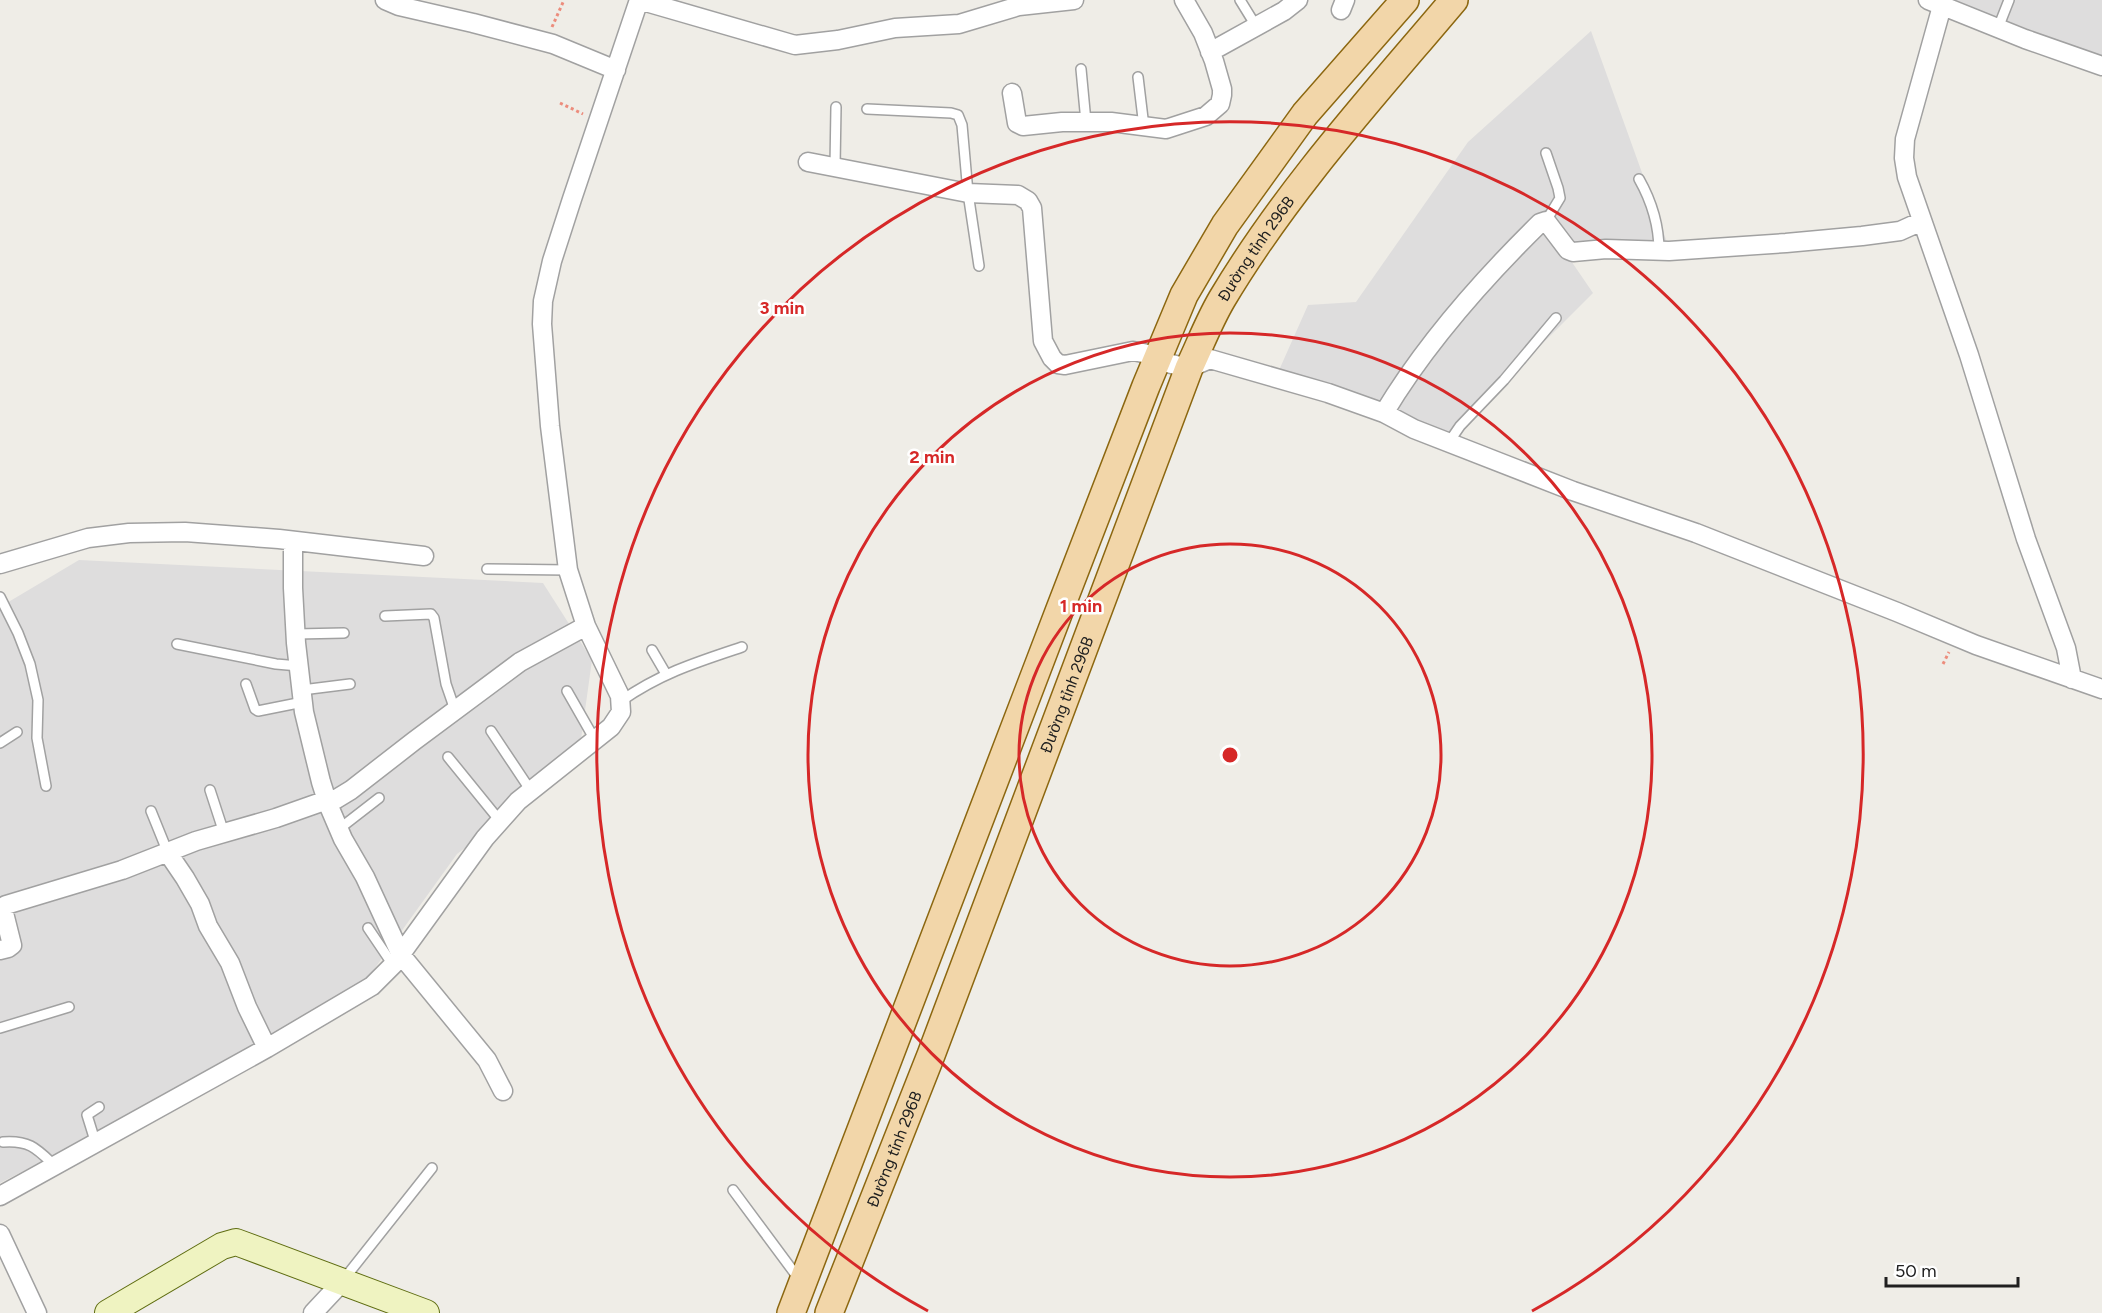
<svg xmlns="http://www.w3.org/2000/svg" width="2102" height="1313" viewBox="0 0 2102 1313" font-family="Figtree,sans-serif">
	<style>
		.residential { fill: #dedddd }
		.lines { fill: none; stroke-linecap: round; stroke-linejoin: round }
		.lane-casing { stroke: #a1a1a1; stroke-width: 12 }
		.street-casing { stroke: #a1a1a1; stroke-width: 21 }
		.secondary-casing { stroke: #5f6d11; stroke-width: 28 }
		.primary-casing { stroke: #8c6710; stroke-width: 30 }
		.path { stroke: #ec8c7c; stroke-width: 3; stroke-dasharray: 3 3; stroke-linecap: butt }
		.lane { stroke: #fff; stroke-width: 9 }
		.street { stroke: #fff; stroke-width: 18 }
		.secondary { stroke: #eff3c1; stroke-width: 26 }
		.primary { stroke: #f2d6a9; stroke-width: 27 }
		.ring { fill: none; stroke: #d62828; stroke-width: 3 }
		.labels { text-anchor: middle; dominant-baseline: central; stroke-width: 5; stroke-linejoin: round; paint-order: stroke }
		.street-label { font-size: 16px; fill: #202020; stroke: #fff }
		.centre { fill: #d62828; stroke: #fff; stroke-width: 3 }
		.ring-label { font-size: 18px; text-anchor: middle; font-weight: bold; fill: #d62828; stroke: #fff; stroke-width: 5; stroke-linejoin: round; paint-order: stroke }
	</style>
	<rect width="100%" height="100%" fill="#efede7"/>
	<!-- residential -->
	<path class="residential" d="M1952,0H2102V57Z
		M1591,31L1668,245L1565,252L1593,293L1438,448L1276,377L1308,305L1356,302L1468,142Z
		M79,560L543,583L592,660L578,761L457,854L349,1004L0,1183V607Z"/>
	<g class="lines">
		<defs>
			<path id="lane" d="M1240,0L1256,26
				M1998,28L2009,0
				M1081,69L1086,122
				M1138,77L1144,127
				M867,109L951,113L958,115L962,125L968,193L979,266
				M835,166L836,107
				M1639,179C1652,202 1659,224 1659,251
				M1546,221L1560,198L1558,188L1546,153
				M1449,442L1460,426L1504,380L1556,318
				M487,569L568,570
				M0,597L18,633L30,664L38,700L37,738L46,786
				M385,616L431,614L434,618L446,684L455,710
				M296,634L344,633
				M177,644L276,664L299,666
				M652,650L666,674
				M246,684L255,709L258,711L303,702
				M302,690L350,684
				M567,691L595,740
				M621,701C661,673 697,662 742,647
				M491,731L531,791
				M0,743L17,732
				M448,757L500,821
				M210,790L224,833
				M151,811L168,853
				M339,829L379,798
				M368,928L393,965
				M0,1028L69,1007
				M3,1142C30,1140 37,1149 55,1166
				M96,1144L87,1115L99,1107
				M733,1190L799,1279
				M344,1279L432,1168"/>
			<path id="street" d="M385,0L399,6L473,23L553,44L616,70
				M639,0L795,45L838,40L895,28L959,24L1019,6L1074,0
				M1928,0L2025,39L2102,66
				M1942,6L1905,139L1904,158L1907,177L1969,355L2026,539L2066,648L2072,679
				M1341,10L1345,0
				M1210,52L1284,11L1298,0
				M1012,93L1017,123L1023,126L1062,122H1111L1166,129L1206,116L1220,104L1222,95V89L1214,61L1203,33L1184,0
				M808,162L968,193L1018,195L1028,201L1032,208L1043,341L1052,358L1058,364L1065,365L1133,351L1158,356L1167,363L1189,368L1210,359L1328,393L1384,413L1414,429L1573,491L1696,533L1897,612L1976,645L2102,689
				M1384,413C1426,343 1482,280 1540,223L1546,221L1568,250L1573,252L1606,249L1669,251L1786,243L1862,236L1900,231L1922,221
				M293,541V588L296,643L304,712L321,782L328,804L343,839L365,877L401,955L487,1060L503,1091
				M0,564L88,538L129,533L185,532L279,539L424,556
				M328,804L351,790L414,741L520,662L586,626
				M168,853L185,878L200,904L208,926L230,963L247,1007L267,1048
				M0,950L8,948L12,945L3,909L6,905L122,870L196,841L276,818L327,800
				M0,1196L267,1048L372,986L393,965L485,838L518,801L611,727L621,712L620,696L586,626L568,570L550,426L542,324L543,301L552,261L572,199L639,0
				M0,1234L37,1313
				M313,1313L342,1282"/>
			<path id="secondary" d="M108,1313L222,1246L236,1242L426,1313"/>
			<g id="primary">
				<path d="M791,1313L1060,609L1146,386L1184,295L1225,225L1305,114L1405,0"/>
				<path id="s1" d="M829,1313L931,1055L1189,368C1200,345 1209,321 1222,299C1287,190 1373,96 1454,0"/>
			</g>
		</defs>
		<!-- lane casing -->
		<use href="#lane" class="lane-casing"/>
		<!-- street casing -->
		<use href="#street" class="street-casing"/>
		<!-- secondary casing -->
		<use href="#secondary" class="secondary-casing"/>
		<!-- primary casing -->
		<use href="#primary" class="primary-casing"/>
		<!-- path -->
		<path class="path" d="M552,27L564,0
			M560,103L583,114
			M1943,664L1949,652"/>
		<!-- lane -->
		<use href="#lane" class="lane"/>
		<!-- street -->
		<use href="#street" class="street"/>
		<!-- secondary -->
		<use href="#secondary" class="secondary"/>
		<!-- primary -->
		<use href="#primary" class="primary"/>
	</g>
	<!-- distance rings -->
	<g class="ring">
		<circle cx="1230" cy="755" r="211"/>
		<circle cx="1230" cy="755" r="422"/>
		<path d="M928 1311A633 633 0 1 1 1532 1311"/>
	</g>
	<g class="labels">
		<!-- street labels -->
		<g class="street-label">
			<text stroke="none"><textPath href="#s1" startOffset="1148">Đường tỉnh 296B</textPath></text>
			<text stroke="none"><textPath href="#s1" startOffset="662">Đường tỉnh 296B</textPath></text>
			<text stroke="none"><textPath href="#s1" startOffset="176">Đường tỉnh 296B</textPath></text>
		</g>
	</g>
	<circle cx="1230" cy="755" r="9" class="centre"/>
	<g class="ring-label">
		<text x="782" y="314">3 min</text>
		<text x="932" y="463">2 min</text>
		<text x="1081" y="612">1 min</text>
	</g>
	<!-- scale -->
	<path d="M1886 1277v9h132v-9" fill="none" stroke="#202020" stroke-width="3"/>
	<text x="1895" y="1277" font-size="18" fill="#202020" stroke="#ffffff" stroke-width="4.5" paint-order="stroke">50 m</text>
</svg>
